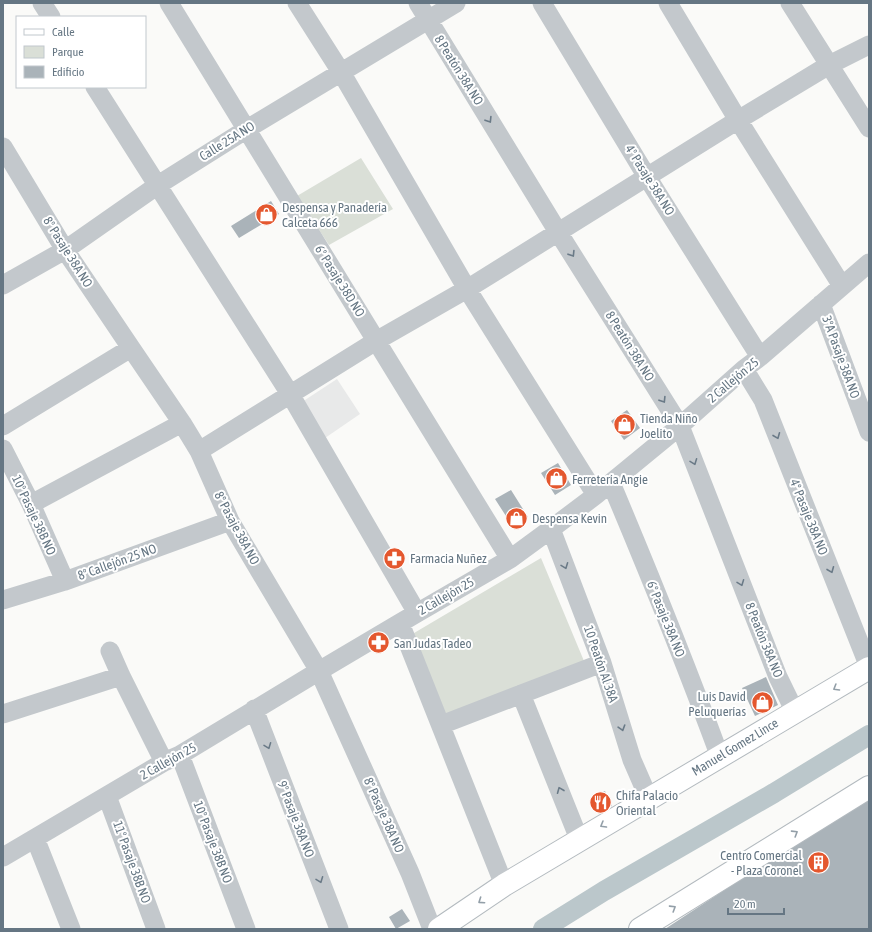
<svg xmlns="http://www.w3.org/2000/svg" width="872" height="932" viewBox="0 0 872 932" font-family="'Asap Condensed',sans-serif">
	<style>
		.built { fill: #e8e9e9 }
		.green { fill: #dadfd7 }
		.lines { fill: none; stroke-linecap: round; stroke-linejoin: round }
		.canal { stroke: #bbc7cb; stroke-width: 20 }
		.building { fill: #aab3b9 }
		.secondary-casing { stroke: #b3babf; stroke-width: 24 }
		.street { stroke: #c3c8cc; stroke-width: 19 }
		.secondary { stroke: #fff; stroke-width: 22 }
		.oneway { stroke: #6a7a87 }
		.oneway2 { stroke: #939fa8 }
		.labels { text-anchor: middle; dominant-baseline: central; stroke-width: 4; stroke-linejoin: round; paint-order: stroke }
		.street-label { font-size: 13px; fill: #657683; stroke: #fff }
		.poi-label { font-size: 13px; fill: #657683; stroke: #fff; text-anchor: start }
	</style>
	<rect width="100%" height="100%" fill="#fafaf8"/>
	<!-- built -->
	<path class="built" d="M337,379L360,414L325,438L302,402Z"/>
	<!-- green -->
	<path class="green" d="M361,158L393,209L329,245L297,196Z
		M541,558L584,661L442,717L409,636Z"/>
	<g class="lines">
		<!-- canal -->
		<path class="canal" d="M543,929L604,891L774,793L869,735"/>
	</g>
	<!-- building -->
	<path class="building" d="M271,201L279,214L239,238L231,226Z
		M627,410L640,428L624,440L611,421Z
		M558,463L571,485L555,495L541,473Z
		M511,490L528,517L513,527L495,499Z
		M766,677L778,705L755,716L742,688Z
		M605,791L612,806L598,812L591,797Z
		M869,795V929H665Z
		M402,909L410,921L396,929L389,917Z"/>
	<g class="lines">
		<defs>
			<path id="secondary" d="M439,929L504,885L869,668
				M640,929L869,787"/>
		</defs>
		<!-- secondary casing -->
		<use href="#secondary" class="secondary-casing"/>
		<!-- street -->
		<path class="street" d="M42,3L51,17
			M169,3L510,559
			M297,3L341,72L467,289L596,495
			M418,3L558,232L680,426L778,677L795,712
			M542,3L647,177L760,357
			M668,3L738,120L842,286
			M790,3L869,128
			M95,87L290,394L417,613
			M3,147L65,250L131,348L182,423L199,451L230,521L319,671L410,873L432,929
			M3,285L65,250L158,185L247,129L456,3
			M821,304L869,432
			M744,369L763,400L869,667
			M3,426L131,348
			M3,449L31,504L65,581
			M199,451L376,341L467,289L738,120L829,65L869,45
			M611,483C649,573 686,665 720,757
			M31,504L182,423
			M551,529L602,663L632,760L649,799
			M3,600L65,581L230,521
			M400,623L504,885
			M110,651L121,676L164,762
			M521,694L579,839
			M254,709L339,929
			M3,714L121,676
			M441,725L602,663
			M180,755L246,929
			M107,796L156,929
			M35,838L71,929
			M3,857L164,762L180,755L319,671L400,623L417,613L510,559L551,529L596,495L680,426L744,369L760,357L869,263"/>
		<!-- secondary -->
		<use href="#secondary" class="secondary"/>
	</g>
	<!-- one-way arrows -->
	<defs><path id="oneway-chevron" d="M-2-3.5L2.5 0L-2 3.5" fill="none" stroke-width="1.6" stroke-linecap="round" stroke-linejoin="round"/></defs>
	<g class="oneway">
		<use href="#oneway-chevron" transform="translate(489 120) rotate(58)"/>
		<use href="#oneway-chevron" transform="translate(572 254) rotate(58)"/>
		<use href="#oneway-chevron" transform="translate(663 400) rotate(58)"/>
		<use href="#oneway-chevron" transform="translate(777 436) rotate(68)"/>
		<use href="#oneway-chevron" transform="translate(694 462) rotate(69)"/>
		<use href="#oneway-chevron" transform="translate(565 566) rotate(69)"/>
		<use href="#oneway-chevron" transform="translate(831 570) rotate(68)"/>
		<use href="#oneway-chevron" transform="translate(741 583) rotate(69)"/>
		<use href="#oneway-chevron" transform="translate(622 728) rotate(73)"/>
		<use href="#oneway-chevron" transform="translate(268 746) rotate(69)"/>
		<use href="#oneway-chevron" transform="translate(560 790) rotate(-112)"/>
		<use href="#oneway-chevron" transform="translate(320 880) rotate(69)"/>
	</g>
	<g class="oneway2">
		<use href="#oneway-chevron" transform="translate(836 688) rotate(149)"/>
		<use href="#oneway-chevron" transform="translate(603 825) rotate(150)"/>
		<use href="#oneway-chevron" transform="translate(795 833) rotate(-32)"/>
		<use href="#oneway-chevron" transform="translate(481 901) rotate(146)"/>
		<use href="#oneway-chevron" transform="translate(673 908) rotate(-32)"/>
	</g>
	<!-- icons -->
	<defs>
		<symbol id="shop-disc" viewBox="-11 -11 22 22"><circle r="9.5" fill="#e4572e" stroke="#fff"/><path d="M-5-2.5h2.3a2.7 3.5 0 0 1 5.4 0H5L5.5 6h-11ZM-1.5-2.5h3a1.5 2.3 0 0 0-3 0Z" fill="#fff"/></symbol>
		<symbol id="pharmacy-disc" viewBox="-11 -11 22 22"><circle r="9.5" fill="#e4572e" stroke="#fff"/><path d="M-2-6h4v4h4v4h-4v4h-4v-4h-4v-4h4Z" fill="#fff"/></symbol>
		<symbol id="restaurant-disc" viewBox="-11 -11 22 22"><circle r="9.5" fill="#e4572e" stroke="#fff"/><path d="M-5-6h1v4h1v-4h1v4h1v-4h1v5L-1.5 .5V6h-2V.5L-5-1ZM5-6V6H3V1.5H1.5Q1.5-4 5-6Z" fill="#fff"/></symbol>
		<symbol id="building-disc" viewBox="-11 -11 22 22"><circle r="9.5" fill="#e4572e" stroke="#fff"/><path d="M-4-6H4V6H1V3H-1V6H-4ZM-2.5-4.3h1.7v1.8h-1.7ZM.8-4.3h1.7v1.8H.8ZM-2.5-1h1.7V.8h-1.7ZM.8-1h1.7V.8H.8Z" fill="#fff"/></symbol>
	</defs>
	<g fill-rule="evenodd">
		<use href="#shop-disc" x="254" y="202" width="25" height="25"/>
		<use href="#shop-disc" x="612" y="412" width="25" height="25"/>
		<use href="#shop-disc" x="544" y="466" width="25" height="25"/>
		<use href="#shop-disc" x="504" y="506" width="25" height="25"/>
		<use href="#pharmacy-disc" x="382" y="546" width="25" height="25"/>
		<use href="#pharmacy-disc" x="366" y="630" width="25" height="25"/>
		<use href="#shop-disc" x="750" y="690" width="25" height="25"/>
		<use href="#restaurant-disc" x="588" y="790" width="25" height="25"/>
		<use href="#building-disc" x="806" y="850" width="25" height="25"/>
	</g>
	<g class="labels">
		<!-- street labels -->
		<g class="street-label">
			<text transform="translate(459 70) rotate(58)">8 Peatón 38A NO</text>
			<text transform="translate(227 141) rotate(-32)">Calle 25A NO</text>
			<text transform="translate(650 180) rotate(58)">4° Pasaje 38A NO</text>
			<text transform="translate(68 252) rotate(58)">8° Pasaje 38A NO</text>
			<text transform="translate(340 281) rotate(58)">6° Pasaje 38D NO</text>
			<text transform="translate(630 346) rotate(58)">8 Peatón 38A NO</text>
			<text transform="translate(841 357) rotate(70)">3°A Pasaje 38A NO</text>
			<text transform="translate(733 380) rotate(-40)">2 Callejón 25</text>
			<text transform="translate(34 515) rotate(65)">10° Pasaje 38B NO</text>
			<text transform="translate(809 517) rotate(68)">4° Pasaje 38A NO</text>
			<text transform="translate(237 528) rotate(62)">8° Pasaje 38A NO</text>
			<text transform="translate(117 562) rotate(-20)">8° Callejón 25 NO</text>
			<text transform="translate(446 596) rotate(-30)">2 Callejón 25</text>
			<text transform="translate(666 619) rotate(68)">6° Pasaje 38A NO</text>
			<text transform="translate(764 640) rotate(68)">8 Peatón 38A NO</text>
			<text transform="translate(601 664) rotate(71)">10 Peatón Al 38A</text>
			<text transform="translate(735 747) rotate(-31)">Manuel Gomez Lince</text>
			<text transform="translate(168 761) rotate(-29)">2 Callejón 25</text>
			<text transform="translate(384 815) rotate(66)">8° Pasaje 38A NO</text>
			<text transform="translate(296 819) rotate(69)">9° Pasaje 38A NO</text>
			<text transform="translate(213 842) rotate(69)">10° Pasaje 38B NO</text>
			<text transform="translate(132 862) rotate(70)">11° Pasaje 38B NO</text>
		</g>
		<!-- poi labels -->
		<g class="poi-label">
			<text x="282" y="207">Despensa y Panadería<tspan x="282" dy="15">Calceta 666</tspan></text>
			<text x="640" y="418">Tienda Niño<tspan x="640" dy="15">Joelito</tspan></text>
			<text x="572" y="479">Ferretería Angie</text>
			<text x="532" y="518">Despensa Kevin</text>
			<text x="410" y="558">Farmacia Nuñez</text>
			<text x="394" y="643">San Judas Tadeo</text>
			<text x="746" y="696" text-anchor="end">Luis David<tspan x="746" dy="15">Peluquerías</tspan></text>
			<text x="616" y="795">Chifa Palacio<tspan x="616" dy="15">Oriental</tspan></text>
			<text x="802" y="855" text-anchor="end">Centro Comercial<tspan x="802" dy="15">- Plaza Coronel</tspan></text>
		</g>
	</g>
	<!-- border -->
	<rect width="872" height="932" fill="none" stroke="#657683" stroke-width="8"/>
	<!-- legend -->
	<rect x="16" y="16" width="130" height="72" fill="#ffffff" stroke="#c1c8cd"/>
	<rect x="24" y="29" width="20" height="6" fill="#ffffff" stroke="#c1c8cd"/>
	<text x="52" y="36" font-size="12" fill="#657683">Calle</text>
	<rect x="24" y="46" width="20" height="12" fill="#dadfd7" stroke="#c1c8cd"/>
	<text x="52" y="56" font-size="12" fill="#657683">Parque</text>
	<rect x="24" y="66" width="20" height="12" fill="#aab3b9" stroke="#c1c8cd"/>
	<text x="52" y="76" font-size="12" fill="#657683">Edificio</text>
	<!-- scale -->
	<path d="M728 908v6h56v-6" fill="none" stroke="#657683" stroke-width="2"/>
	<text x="734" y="908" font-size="12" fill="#657683" stroke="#ffffff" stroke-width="3" paint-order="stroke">20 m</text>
</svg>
